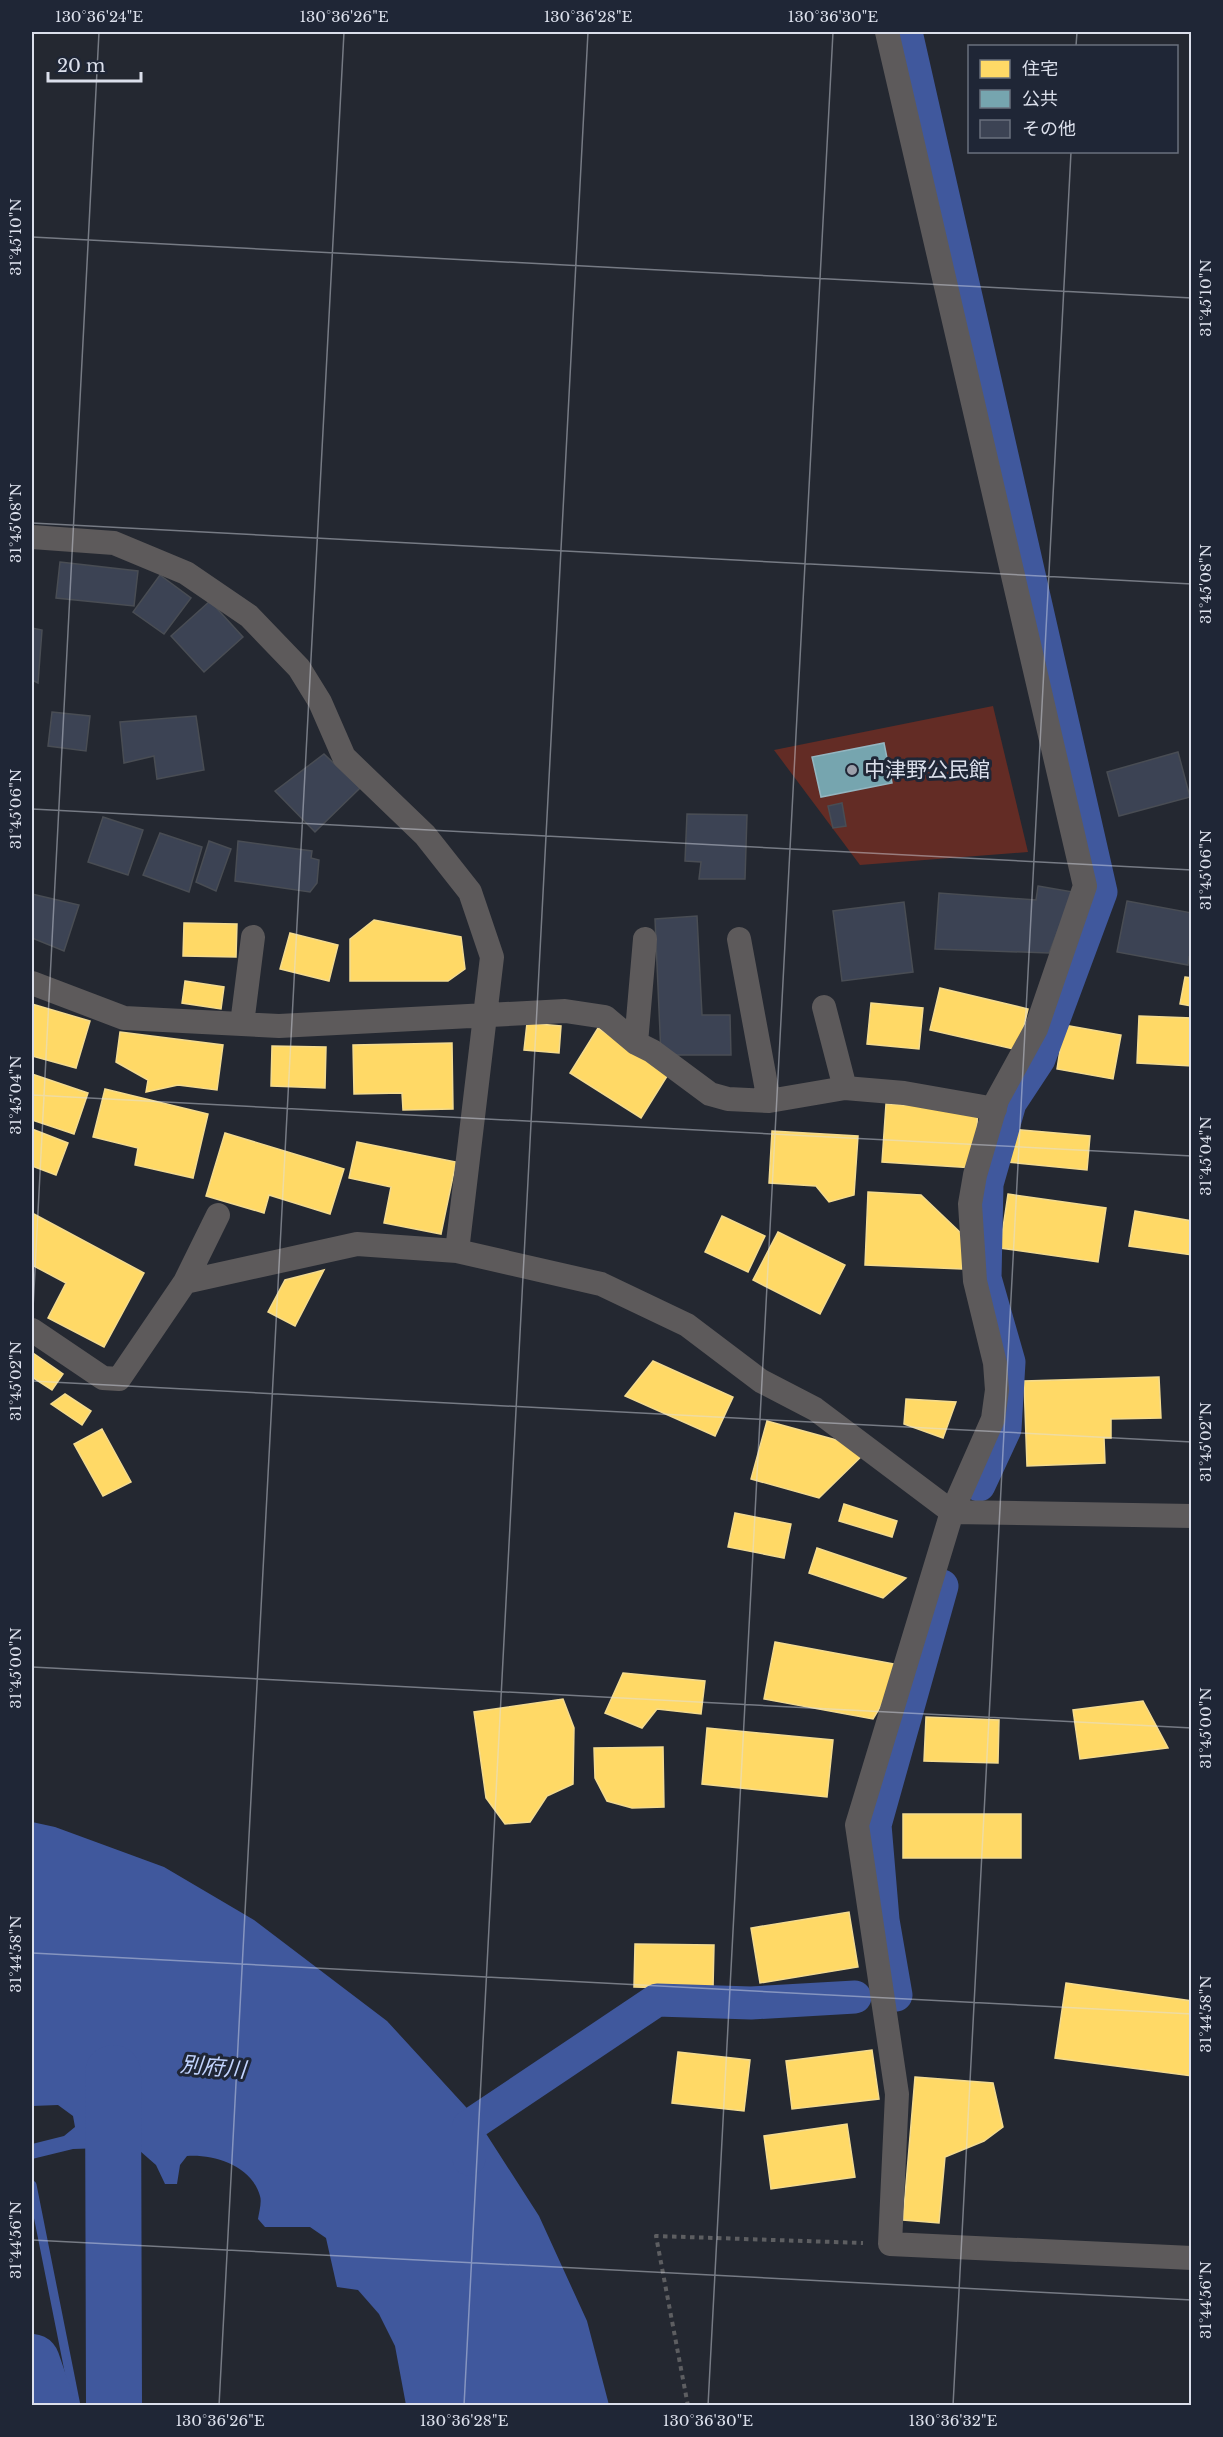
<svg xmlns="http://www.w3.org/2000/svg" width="1223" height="2437" viewBox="0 0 1223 2437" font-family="'Libre Baskerville','Noto Sans JP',serif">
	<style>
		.green { fill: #632c25 }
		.water { fill: #40589d }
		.homes { fill: #ffd966; stroke: #f4db8e; stroke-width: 1.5 }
		.public { fill: #76a5af; stroke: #94b6c1; stroke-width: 1.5 }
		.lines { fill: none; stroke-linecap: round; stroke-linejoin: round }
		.stream { stroke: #40589d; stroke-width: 9 }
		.canal { stroke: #40589d; stroke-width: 33 }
		.river { stroke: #40589d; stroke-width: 56 }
		.building { fill: #3c4354; stroke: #494d54; stroke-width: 1.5 }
		.path { stroke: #5d5e61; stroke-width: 4; stroke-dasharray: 4.5 4.5; stroke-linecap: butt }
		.minor { stroke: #5d5a5b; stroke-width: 24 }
		.ticks { fill: none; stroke: #dbdfeb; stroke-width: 1.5; stroke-opacity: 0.45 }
		.poi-dot { fill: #9b9faa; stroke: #1f2636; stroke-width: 2 }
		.labels { text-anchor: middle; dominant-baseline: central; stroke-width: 6; stroke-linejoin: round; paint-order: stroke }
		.poi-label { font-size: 21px; fill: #dbdfeb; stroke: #1f2636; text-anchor: start }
		.water-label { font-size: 22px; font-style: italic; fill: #c2d4fe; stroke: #1f2636 }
		.neatline { fill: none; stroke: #dbdfeb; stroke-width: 2 }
		.ticks-label { font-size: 15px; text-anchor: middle; fill: #dbdfeb }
	</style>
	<rect width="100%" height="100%" fill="#242831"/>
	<!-- green -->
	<path class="green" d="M993,706L1028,852L860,865L774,750Z"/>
	<!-- water -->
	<path class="water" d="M32,1822L55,1827L164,1867L254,1920L387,2021L476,2118L539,2216L587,2321L609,2405H406L395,2346L379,2314L358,2290L337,2287L326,2238L310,2227H265L258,2219C259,2212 262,2202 260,2196C252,2166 214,2154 187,2156L180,2165L177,2184H165L156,2165L140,2151L103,2148L73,2149L32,2159V2144L64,2136L75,2127L73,2116L58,2105L32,2106Z"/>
	<!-- homes -->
	<path class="homes" d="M374,920L461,937L465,969L448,981H350V939Z
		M184,923L237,924L236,957L183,956Z
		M290,933L338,945L329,981L280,969Z
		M1185,977L1192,978V1006L1180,1004Z
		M185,981L224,987L221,1009L182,1003Z
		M940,988L1028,1009L1018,1050L930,1030Z
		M871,1003L923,1008L919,1049L867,1044Z
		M32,1004L90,1021L76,1068L32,1056Z
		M1139,1016L1192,1018V1066L1137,1063Z
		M527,1023L561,1026L559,1053L524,1050Z
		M1064,1025L1121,1035L1113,1079L1057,1069Z
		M598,1028L669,1073L641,1118L570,1073Z
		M120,1032L223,1045L217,1090L178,1085L146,1092L148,1080L116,1062Z
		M452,1043L453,1109L403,1110L402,1093L354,1094L353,1045Z
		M272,1046L326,1047L325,1088L271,1086Z
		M32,1074L88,1093L74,1134L32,1120Z
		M105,1089L208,1114L193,1178L135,1165L138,1148L93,1137Z
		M886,1104L978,1109L974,1168L882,1162Z
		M32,1129L68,1143L56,1175L32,1166Z
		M1011,1129L1090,1136L1087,1170L1007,1162Z
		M772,1131L858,1136L854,1195L829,1202L816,1186L769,1183Z
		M225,1133L344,1169L330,1214L269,1195L264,1213L206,1196Z
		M357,1142L456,1162L441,1234L384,1223L391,1187L349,1178Z
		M868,1192L921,1195L964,1236L962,1269L865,1265Z
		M1008,1194L1106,1208L1098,1262L1000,1248Z
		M1135,1211L1192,1221V1255L1129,1246Z
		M32,1213L144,1273L104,1347L48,1318L66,1283L32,1265Z
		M722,1216L765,1236L748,1272L705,1252Z
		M778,1232L845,1265L820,1314L753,1280Z
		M324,1270L295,1326L268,1312L285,1280Z
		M33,1353L63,1374L52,1390L32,1377Z
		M653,1361L733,1397L715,1436L625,1396Z
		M1159,1377L1161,1418L1111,1419V1438H1104L1105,1463L1027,1466L1024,1381Z
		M65,1394L91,1411L82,1425L51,1404Z
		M906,1399L956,1402L943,1438L904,1424Z
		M767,1421L869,1449L819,1498L751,1479Z
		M102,1429L131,1482L103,1496L74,1444Z
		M844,1504L897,1521L892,1537L839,1521Z
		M735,1513L791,1524L784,1558L728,1547Z
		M817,1548L906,1578L883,1598L809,1573Z
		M775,1642L905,1666L873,1719L764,1699Z
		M623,1673L705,1681L701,1714L657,1709L642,1728L605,1713Z
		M563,1699L574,1728L573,1784L547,1796L530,1822L505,1824L486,1798L474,1712Z
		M1143,1701L1168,1748L1080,1759L1073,1710Z
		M926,1717L999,1720L998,1763L924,1761Z
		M707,1728L833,1740L827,1797L702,1784Z
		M663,1747L664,1807L632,1808L607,1801L595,1778L594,1748Z
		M903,1814H1021V1858H903Z
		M849,1912L858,1967L760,1983L751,1928Z
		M635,1944L714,1945L713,1989L634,1987Z
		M1066,1983L1192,2001V2076L1055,2058Z
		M872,2050L879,2099L792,2109L786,2061Z
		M678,2052L750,2060L744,2111L672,2103Z
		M915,2077L993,2083L1003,2127L984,2141L945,2157L939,2223L903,2220Z
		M847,2124L855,2177L771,2189L764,2136Z"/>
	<!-- public -->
	<path class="public" d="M884,743L892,783L821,797L812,757Z"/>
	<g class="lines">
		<!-- stream -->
		<path class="stream" d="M32,2185L76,2406"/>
		<!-- canal -->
		<path class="canal" d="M906,32L1101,892L1039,1059L1010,1103L987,1184L985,1278L1009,1362L1005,1429L979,1485
			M896,1995L883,1920L875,1825L942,1586
			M469,2159V2126L657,2000L751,2003L855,1997"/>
		<!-- river -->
		<path class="river" d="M113,2073L114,2406
			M32,2362L47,2406"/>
	</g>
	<!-- building -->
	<path class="building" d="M60,562L138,571L134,606L56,598Z
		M160,575L191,598L164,634L133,612Z
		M210,601L243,637L204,672L171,636Z
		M32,628L42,630L38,683L32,680Z
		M52,712L90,716L86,751L48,746Z
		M196,716L204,770L157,779L154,756L124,763L120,722Z
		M1178,752L1190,797L1119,816L1107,772Z
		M324,754L360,788L315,832L275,791Z
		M842,803L846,826L833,828L828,806Z
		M687,814L747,815L745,879H699L701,862L685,861Z
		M103,817L143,830L128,875L88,862Z
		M160,833L202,847L189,892L143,875Z
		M209,841L231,849L216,891L196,882Z
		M238,841L312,851L311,858L319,860L317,883L310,892L235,881Z
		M1038,886L1073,892L1049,953L935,949L939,893L1036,900Z
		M32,894L79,905L64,951L32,938Z
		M1127,901L1192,913V958L1189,957L1188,965L1117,952Z
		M904,902L913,972L842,981L833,911Z
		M697,916L702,1015H730L731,1055H661L655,919Z"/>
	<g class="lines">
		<!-- path -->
		<path class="path" d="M688,2406L656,2236L863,2243"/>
		<!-- minor -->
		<path class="minor" d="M887,32L1085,886L1036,1029L997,1100L975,1175L970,1204L975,1281L995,1363L997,1390L993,1419L952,1512L857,1825L897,2094L890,2244L1192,2258
			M32,537L114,543L186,573L249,616L299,668L320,702L344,757L425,835L470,892L492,957L457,1251L357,1244L185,1282L119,1379L103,1378L32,1330
			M739,939L769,1101
			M32,983L124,1018L279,1026L565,1011L605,1017L636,1043L652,1051L710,1094L728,1099L769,1101L845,1088L904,1093L995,1109
			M824,1007L845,1088
			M242,1024L253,937
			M636,1043L645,939
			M457,1251L601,1284L687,1325L761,1381L815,1409L952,1512L1192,1516
			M185,1282L218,1215"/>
	</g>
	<!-- ticks -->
	<path class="ticks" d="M1076,46L1077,32M32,237L1192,298M32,523L1192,584M32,809L1192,870M32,1095L1192,1156M32,1328L99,32M32,1381L1192,1442M32,1667L1192,1728M32,1953L1192,2014M32,2240L1192,2300M219,2406L344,32M464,2406L588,32M708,2406L833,32M953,2406L1071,152"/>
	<!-- markers -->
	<circle class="poi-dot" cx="852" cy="770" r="6"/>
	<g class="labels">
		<!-- poi labels -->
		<g class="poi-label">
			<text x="864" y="770">中津野公民館</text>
		</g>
		<!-- water labels -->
		<g class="water-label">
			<text transform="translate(213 2067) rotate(5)">別府川</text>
		</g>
	</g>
	<!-- border -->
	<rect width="1223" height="2437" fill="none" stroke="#1f2636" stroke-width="66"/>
	<!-- legend -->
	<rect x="968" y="45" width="210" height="108" fill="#1f2636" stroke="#6a707e" stroke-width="1.5"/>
	<rect x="980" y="60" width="30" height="18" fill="#ffd966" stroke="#6a707e" stroke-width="1.5"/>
	<text x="1022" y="75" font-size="18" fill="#dbdfeb">住宅</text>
	<rect x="980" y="90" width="30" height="18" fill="#76a5af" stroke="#6a707e" stroke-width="1.5"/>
	<text x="1022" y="105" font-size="18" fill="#dbdfeb">公共</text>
	<rect x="980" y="120" width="30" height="18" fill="#3c4354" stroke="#6a707e" stroke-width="1.5"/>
	<text x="1022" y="135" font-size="18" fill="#dbdfeb">その他</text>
	<!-- scale -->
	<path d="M48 72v9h93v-9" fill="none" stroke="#dbdfeb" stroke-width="3"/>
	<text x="57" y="72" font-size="18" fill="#dbdfeb" stroke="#1f2636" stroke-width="4.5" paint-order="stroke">20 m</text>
	<rect x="33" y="33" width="1157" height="2371" class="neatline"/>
	<g class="ticks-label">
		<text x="99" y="22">130°36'24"E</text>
		<text x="344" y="22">130°36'26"E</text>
		<text x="588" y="22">130°36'28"E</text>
		<text x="833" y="22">130°36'30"E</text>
		<text transform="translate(16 237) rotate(-90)" y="5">31°45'10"N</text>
		<text transform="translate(1206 298) rotate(-90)" y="5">31°45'10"N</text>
		<text transform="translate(16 523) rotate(-90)" y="5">31°45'08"N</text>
		<text transform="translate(1206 584) rotate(-90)" y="5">31°45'08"N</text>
		<text transform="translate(16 809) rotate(-90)" y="5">31°45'06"N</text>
		<text transform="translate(1206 870) rotate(-90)" y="5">31°45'06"N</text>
		<text transform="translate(16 1095) rotate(-90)" y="5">31°45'04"N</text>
		<text transform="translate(1206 1156) rotate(-90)" y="5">31°45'04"N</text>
		<text transform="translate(16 1381) rotate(-90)" y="5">31°45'02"N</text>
		<text transform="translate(1206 1442) rotate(-90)" y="5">31°45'02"N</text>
		<text transform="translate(16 1668) rotate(-90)" y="5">31°45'00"N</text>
		<text transform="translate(1206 1728) rotate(-90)" y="5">31°45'00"N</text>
		<text transform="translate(16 1954) rotate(-90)" y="5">31°44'58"N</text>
		<text transform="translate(1206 2014) rotate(-90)" y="5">31°44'58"N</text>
		<text transform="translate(16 2240) rotate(-90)" y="5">31°44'56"N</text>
		<text transform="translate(1206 2300) rotate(-90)" y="5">31°44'56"N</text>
		<text x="220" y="2426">130°36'26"E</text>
		<text x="464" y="2426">130°36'28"E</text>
		<text x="708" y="2426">130°36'30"E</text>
		<text x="953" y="2426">130°36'32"E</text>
	</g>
</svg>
